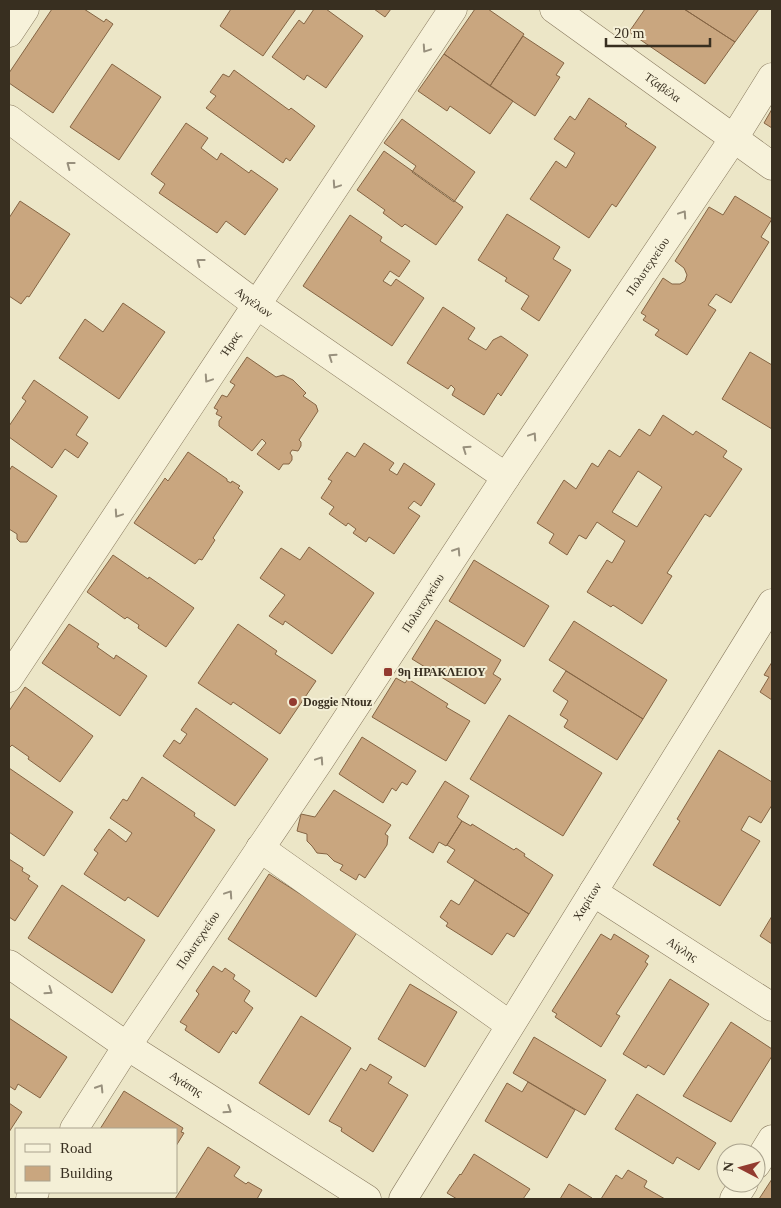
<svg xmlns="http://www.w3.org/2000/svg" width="781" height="1208" viewBox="0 0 781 1208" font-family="Georgia,serif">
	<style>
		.building { fill: #c9a67f; stroke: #856544; fill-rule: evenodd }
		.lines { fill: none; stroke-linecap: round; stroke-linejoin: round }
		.minor-casing { stroke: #87785d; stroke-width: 29 }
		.tertiary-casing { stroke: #87785d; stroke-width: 29 }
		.minor { stroke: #f7f2da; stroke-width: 28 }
		.tertiary { stroke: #f7f2da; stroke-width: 28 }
		.oneway { stroke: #98907d }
		.poi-dot { fill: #933b30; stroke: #f4efd6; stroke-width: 2 }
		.labels { text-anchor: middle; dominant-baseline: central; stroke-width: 4; stroke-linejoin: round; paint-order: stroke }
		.street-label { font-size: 12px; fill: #382f20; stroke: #f4efd6 }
		.poi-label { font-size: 12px; font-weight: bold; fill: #382f20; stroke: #f4efd6; text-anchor: start }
	</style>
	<rect width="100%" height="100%" fill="#ece6c7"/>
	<!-- building -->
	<path class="building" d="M52,9H84L104,22L106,19L113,24L53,113L9,83V73Z
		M231,9H296L263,56L220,26Z
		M314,9H326L363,36L326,88L307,75L304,80L272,57L299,20L304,24Z
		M374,9H391L385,17Z
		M475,9H488L524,34L490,86L444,54Z
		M645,9H684L735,42L705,84L629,32Z
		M684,9H759L735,42Z
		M523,36L564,63L556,75L560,77L535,116L490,86Z
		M444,54L513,101L490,134L450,106L447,111L418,91Z
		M112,64L161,97L119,160L70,127Z
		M234,70L289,110L291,108L315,126L290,161L286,158L283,163L206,108L216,96L210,92L223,74L229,77Z
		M589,98L627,124L625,126L656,147L616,207L612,204L589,238L530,199L556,161L566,168L575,153L554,139L570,116L575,120Z
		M772,109V128L764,123Z
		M402,119L475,172L454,202L412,172L416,166L384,143Z
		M186,123L208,138L201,148L217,160L221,153L249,173L251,170L278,189L245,235L226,221L217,233L159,193L165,184L151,174Z
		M384,151L463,207L436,245L405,224L402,227L383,213L385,210L357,190Z
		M735,196L772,219L761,237L769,242L731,303L716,294L708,305L716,310L687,355L655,335L659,330L643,320L646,316L641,313L663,278L672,284H680L685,281L687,275L684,268L675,261L709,207L723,215Z
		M20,201L70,234L29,297L27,296L21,304L9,296V218Z
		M507,214L560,247L553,259L571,270L539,321L521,309L529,296L505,281L507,278L478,260Z
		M350,215L382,237L380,241L410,261L399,277L390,271L383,281L391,286L396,279L424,298L392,346L303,286Z
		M123,303L165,332L119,399L59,358L85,319L103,332Z
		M443,307L475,328L468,339L486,350L493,340L501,336L528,355L501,396L498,393L484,415L452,395L455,389L451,385L448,389L407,363Z
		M750,352L772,365V429L722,399Z
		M247,357L276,377L283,375L293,380L306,393L303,396L316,405L318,411L299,440L301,442V446L298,451L292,450L290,453L292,456V460L289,464H283L279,470L257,454L266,443L262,439L252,451L219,426V421L222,417L216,414L218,410L214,408L222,395L227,397L235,385L230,382Z
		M34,380L88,417L76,435L88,443L78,458L65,449L52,468L9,437V426L26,401L22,398Z
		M663,415L693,435L696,431L727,451L723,457L742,469L710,517L705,514L667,573L672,576L642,624L613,605L611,607L587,592L607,560L612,563L625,541L597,522L586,539L579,535L567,555L549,543L554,534L537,523L564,480L576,489L592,463L598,467L609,450L620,457L639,429L650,436ZM638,471L662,487L637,527L612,512Z
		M364,443L394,463L389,470L397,475L404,463L435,484L421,506L414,501L408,508L420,516L394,554L369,537L366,542L353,533L356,529L348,523L346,526L329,514L334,507L321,498L332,481L328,479L347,452L355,457Z
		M188,452L227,479V481L231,483L232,481L240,486L238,488L243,492L213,538L215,540L202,560L199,559L195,564L134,523L165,478L168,481Z
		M12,466L57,496L27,542H20L17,539V534L9,529V471Z
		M309,547L374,593L332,654L285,621L283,625L269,616L285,595L260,578L281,548L300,560Z
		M113,555L148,579L149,577L194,608L166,647L138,628L139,625L127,617L125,619L87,592Z
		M474,560L549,606L524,647L449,601Z
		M436,620L501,660L493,674L501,679L485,704L412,659Z
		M574,621L667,680L643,719L549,660Z
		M69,624L99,644L97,647L114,659L116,655L147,676L120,716L42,663Z
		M238,624L277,651L275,654L316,681L280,734L233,702L231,705L198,683Z
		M772,662V700L760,692L769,677L764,675Z
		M566,671L643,719L617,760L564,727L568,720L560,715L568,701L553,691Z
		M396,678L405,683L408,679L448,704L446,707L470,721L446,761L372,717Z
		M25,687L93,736L60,782L28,759L29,757L12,745L10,747L9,746V711Z
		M196,708L268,759L235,806L163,756L174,740L180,744L187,734L181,730Z
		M509,715L602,773L563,836L470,779Z
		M362,737L416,771L407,785L402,782L396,791L392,788L383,803L339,774Z
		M719,750L772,782V805L761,823L749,816L741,830L760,841L720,906L653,865L680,821L677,819Z
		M9,768L73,812L44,856L9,832Z
		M142,777L195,813L194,816L215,830L158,917L128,897L125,901L84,874L98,853L94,850L109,829L126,842L132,833L110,818L123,799L127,801Z
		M445,781L469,796L457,817L462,821L447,845L446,846L439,842L433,853L409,838Z
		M334,790L391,825L385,834L388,836L387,845L365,878L359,874L356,880L340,870L343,865L334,861L327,854L317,853L312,846L307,841V834L297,831L301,814L315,817Z
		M462,821L471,826L472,824L514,850L516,848L525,854L524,856L553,875L529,914L447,862L455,850L447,845Z
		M9,859L23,868L22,871L30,876L28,879L38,886L15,921L9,917Z
		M269,874L358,931L316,997L228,939Z
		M475,880L529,914L514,937L507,933L492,955L446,926L448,923L440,917L451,900L459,905Z
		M62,885L145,940L112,993L28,938Z
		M772,916V944L760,936Z
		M601,934L611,940L614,934L649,956L645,962L648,964L616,1014L620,1016L601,1047L555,1017L557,1014L552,1011Z
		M213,966L222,972L225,968L235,975L233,979L250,991L244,1001L253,1008L236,1034L233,1031L219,1053L185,1030L187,1026L180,1022L199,994L196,991Z
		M670,979L709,1004L664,1075L648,1065L646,1068L623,1054Z
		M410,984L457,1012L425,1067L378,1039Z
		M301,1016L351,1048L309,1115L259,1083Z
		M9,1018L67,1057L40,1098L18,1084L15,1090L9,1086Z
		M731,1022L772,1049V1056L731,1122L683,1096Z
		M534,1037L606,1080L585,1115L513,1073Z
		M370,1064L392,1077L388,1083L408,1095L373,1152L341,1131L342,1128L329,1121L361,1068L366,1071Z
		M528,1082L575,1110L547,1158L485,1121L507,1083L522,1092Z
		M124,1091L183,1128L181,1132L184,1133L176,1146V1129H100Z
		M637,1094L716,1143L699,1170L677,1157L673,1164L615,1129Z
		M9,1103L22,1112L9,1132Z
		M208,1147L240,1167L234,1176L246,1184L248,1182L262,1190L257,1199H175Z
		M474,1154L530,1189L523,1199H457L447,1193L460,1174L461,1175Z
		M628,1170L647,1181L644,1187L665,1199H601L616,1175L622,1179Z
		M772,1179V1199H759Z
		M569,1184L592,1198L591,1199H560Z"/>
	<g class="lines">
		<defs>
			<g id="minor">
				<path id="s1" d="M554,9L772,166"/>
				<path id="s2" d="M506,477L734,138L772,77"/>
				<path id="s3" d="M9,678L453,9"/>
				<path d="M260,848L510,1025"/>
				<path id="s4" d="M593,892L772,1007"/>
				<path id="s5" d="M9,964L127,1046L367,1199"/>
				<path d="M756,1165L772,1139"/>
				<path id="s6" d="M403,1199L772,603"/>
				<path d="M734,1199L744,1183"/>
			</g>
			<g id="tertiary">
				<path d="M9,33L25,9"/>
				<path id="s7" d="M9,119L257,305L506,477L320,760L127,1046L74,1129"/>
				<path d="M30,1199L35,1192"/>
			</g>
		</defs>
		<!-- minor casing -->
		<use href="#minor" class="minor-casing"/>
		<!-- tertiary casing -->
		<use href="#tertiary" class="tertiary-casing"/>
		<!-- minor -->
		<use href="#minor" class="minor"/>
		<!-- tertiary -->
		<use href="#tertiary" class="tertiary"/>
	</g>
	<!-- one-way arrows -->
	<defs><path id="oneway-chevron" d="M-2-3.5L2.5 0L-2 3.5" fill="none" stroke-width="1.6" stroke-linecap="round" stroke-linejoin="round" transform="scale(1.25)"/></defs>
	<g class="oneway">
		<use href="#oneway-chevron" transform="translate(426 49) rotate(124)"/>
		<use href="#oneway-chevron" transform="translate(70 165) rotate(-143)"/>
		<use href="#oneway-chevron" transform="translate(336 185) rotate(124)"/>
		<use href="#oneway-chevron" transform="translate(683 214) rotate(-56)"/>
		<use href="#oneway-chevron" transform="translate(200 262) rotate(-143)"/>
		<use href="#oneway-chevron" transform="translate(332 357) rotate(-145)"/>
		<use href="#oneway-chevron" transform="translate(208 379) rotate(124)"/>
		<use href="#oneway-chevron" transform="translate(533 436) rotate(-56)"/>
		<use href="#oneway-chevron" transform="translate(466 449) rotate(-145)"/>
		<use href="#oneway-chevron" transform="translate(118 514) rotate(124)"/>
		<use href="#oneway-chevron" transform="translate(457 551) rotate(-57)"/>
		<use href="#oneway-chevron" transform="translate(320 760) rotate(-56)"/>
		<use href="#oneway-chevron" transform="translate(229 894) rotate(-56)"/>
		<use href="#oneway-chevron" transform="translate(49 991) rotate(35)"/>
		<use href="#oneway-chevron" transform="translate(100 1088) rotate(-58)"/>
		<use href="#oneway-chevron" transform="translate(228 1110) rotate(33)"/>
	</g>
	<!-- markers -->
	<g class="poi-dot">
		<rect x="383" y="667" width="10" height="10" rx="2.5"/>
		<circle cx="293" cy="702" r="5"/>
	</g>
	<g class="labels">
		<!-- street labels -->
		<g class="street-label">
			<text stroke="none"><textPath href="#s1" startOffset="134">Τζαβέλα</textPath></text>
			<text stroke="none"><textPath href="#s2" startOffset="254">Πολυτεχνείου</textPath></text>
			<text stroke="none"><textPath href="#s7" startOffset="306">Αγγέλων</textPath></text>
			<text stroke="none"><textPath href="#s3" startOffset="401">Ήρας</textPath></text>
			<text transform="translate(423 603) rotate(-57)">Πολυτεχνείου</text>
			<text stroke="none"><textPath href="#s6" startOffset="350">Χαρίτων</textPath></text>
			<text transform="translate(198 940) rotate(-56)">Πολυτεχνείου</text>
			<text stroke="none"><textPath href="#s4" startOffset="106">Αίγλης</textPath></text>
			<text stroke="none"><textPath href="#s5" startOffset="214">Αγάπης</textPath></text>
		</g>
		<!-- poi labels -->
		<g class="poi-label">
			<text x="398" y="672">9η ΗΡΑΚΛΕΙΟΥ</text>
			<text x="303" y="702">Doggie Ntouz</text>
		</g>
	</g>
	<!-- border -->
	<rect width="781" height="1208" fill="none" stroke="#382f20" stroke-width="20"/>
	<!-- legend -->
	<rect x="15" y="1128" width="162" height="65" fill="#f4efd6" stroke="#a9a28d"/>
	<rect x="25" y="1144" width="25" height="8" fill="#f7f2da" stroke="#a9a28d"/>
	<text x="60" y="1153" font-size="15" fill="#382f20">Road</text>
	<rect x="25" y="1166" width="25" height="15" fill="#c9a67f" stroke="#a9a28d"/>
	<text x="60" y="1178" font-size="15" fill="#382f20">Building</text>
	<!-- north arrow -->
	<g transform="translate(741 1168) rotate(276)"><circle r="24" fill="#f4efd6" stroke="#a9a28d"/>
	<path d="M0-4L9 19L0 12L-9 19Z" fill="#933b30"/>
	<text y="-8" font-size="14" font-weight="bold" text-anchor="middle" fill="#382f20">N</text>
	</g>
	<!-- scale -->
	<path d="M606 38v8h104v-8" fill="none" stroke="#382f20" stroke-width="2.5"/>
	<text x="614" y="38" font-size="15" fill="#382f20" stroke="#f4efd6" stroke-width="4" paint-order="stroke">20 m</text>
</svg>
